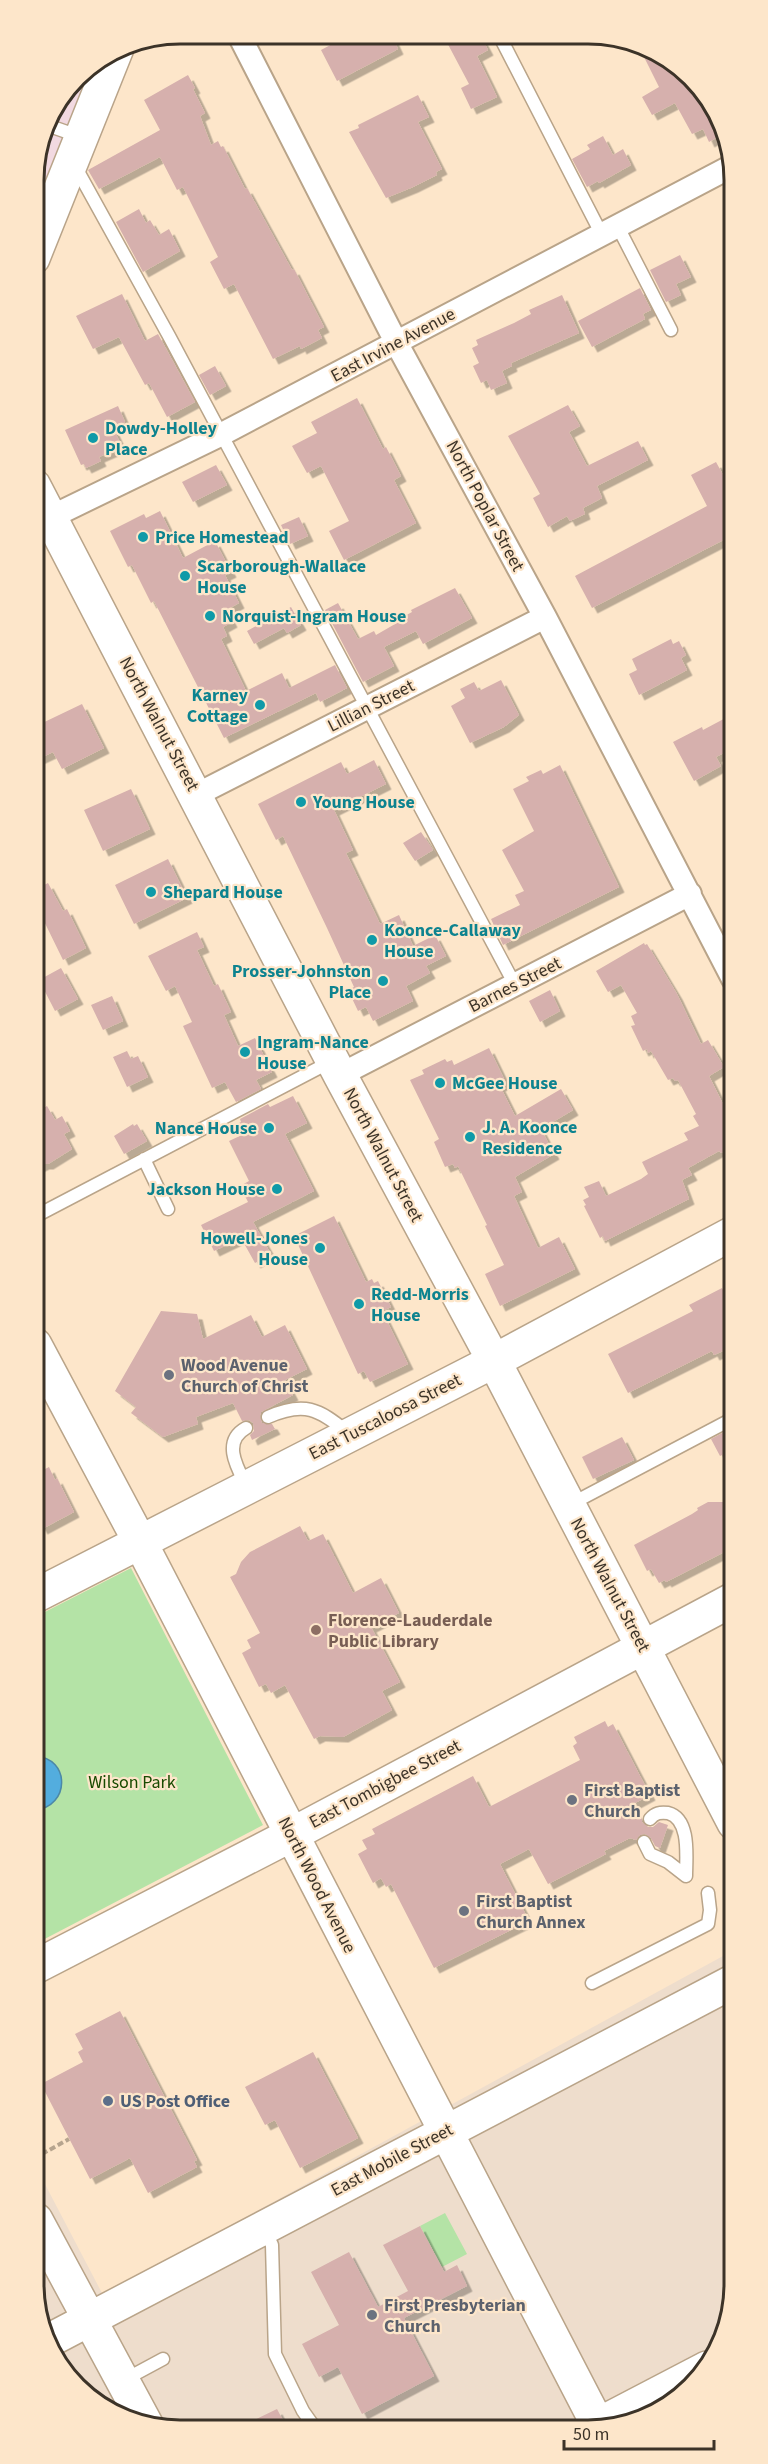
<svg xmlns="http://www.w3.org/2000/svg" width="768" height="2464" viewBox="0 0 768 2464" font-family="'Source Sans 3',sans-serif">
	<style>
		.commercial { fill: #edc }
		.education { fill: #f2d9e1 }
		.green { fill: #b4e3a6 }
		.water { fill: #53adde; stroke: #4c88a7; stroke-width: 1.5 }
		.building { fill: #d6b0ad; filter: url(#shadow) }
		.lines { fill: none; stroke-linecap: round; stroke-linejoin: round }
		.lane-casing { stroke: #b9a489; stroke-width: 15 }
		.street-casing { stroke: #b9a489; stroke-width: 26 }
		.secondary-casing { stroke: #b9a489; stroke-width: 36 }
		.path { stroke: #b6a48e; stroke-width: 4; stroke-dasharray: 6 3; stroke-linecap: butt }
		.lane { stroke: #fff; stroke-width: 12 }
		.street { stroke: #fff; stroke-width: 22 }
		.secondary { stroke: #fff; stroke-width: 33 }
		.culture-dot { fill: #0f9aa8; stroke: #fde6ca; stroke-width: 2 }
		.worship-dot { fill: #6b7280; stroke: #fde6ca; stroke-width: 2 }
		.education-dot { fill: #8d6e63; stroke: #fde6ca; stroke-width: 2 }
		.service-dot { fill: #5c6f8a; stroke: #fde6ca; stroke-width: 2 }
		.labels { text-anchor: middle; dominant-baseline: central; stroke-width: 4.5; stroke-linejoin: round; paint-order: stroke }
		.street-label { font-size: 18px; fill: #3c3328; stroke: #fde6ca }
		.culture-label { font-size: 18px; font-weight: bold; fill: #0d838f; stroke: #fde6ca; text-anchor: start }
		.worship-label { font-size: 18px; font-weight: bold; fill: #5b616d; stroke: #fde6ca; text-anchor: start }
		.education-label { font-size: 18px; font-weight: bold; fill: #785e54; stroke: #fde6ca; text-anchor: start }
		.park-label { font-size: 18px; fill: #184b00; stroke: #fde6ca }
		.service-label { font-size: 18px; font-weight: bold; fill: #4e5e75; stroke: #fde6ca; text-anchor: start }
		.rim { fill: none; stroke: #3c3328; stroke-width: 3 }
	</style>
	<defs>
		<filter id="shadow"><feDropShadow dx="5.5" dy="5.5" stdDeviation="0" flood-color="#0004"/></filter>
	</defs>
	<rect width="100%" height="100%" fill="#fde6ca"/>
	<!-- commercial -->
	<path class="commercial" d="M734,1950L735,2294L724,2340L698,2381L661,2412L617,2428H151L76,2388L36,2313V2167L103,2295Z"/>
	<!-- education -->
	<path class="education" d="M98,62L33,221V170L44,123L76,76Z"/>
	<!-- green -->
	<path class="green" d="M131,1568L263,1825L35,1944V1617Z
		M445,2213L467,2254L442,2267L420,2226Z"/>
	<!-- water -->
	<path class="water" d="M35,1756C71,1758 70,1807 35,1810Z"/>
	<!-- building -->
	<path class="building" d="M351,34H391L398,49L337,81L321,50Z
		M443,35H480L488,50L477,56L497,97L471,109L461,88L469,84Z
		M639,47L692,76L723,134L709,142L703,129L692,134L675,103L652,115L642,97L659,87Z
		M188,75L195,88L193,89L205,113L200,116L211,145L218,141L221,147L223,146L245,189L247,188L292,270L294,269L324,327L318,330L322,338L301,349L300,346L273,359L234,284L224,289L210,262L218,257L183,187L177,190L160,157L99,189L88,170L160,130L144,100Z
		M418,95L429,117L418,122L442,169L436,172L437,175L413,187L386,198L349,132L359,128L358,125Z
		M603,136L613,155L623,149L631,165L599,183L598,181L587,187L572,159L590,149L587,145Z
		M139,209L146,223L150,220L159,235L169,229L180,251L143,272L116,222Z
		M680,255L691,277L676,284L681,295L666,302L650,270Z
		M640,288L651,310L643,314L645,319L592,347L578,321Z
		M122,294L145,341L158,334L195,402L167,417L149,383L145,385L119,337L93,349L76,316Z
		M562,295L579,333L511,363L512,366L502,371L507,383L491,390L487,380L481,383L473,366L479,363L472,348L478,345L476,340L514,323L531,314L529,310Z
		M215,366L226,386L210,395L199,375Z
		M357,398L383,449L386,447L401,476L394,480L416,523L344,560L329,531L349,521L321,466L307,473L292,446L317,433L311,422Z
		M568,405L580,426L569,432L587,466L638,441L648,460L597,486L602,498L583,508L585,514L570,521L567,516L548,527L533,498L540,494L508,436Z
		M118,406L125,422L113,428L122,447L99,457L101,461L86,468L84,464L81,465L65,430Z
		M716,462L733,493V535L592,608L575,576L707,506L691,475Z
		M216,465L227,485L193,502L182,482Z
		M160,511L183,558L215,541L231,572L225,575L239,603L226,610L232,622L223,627L227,636L221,639L246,691L282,673L289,688L335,665L347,688L320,702L316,693L224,738L154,601L151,603L132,565L128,567L110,531L144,514L146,518Z
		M299,517L308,536L290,544L281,525Z
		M455,588L472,618L423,644L416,631L384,647L394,666L363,682L325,610L338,603L358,639L374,631L376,635L402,620L401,618L412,612L411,610Z
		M291,607L301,625L287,633L284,628L254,644L247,631Z
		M671,639L673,644L679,641L686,655L681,658L687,670L639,695L629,674L637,670L632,659Z
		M501,680L519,715L504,727L470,743L451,706L465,698L460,689L474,682L479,691Z
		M82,704L104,748L62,769L53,752L34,761V727Z
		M733,714V748L716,757L721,766L694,781L673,742L702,727L703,730Z
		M374,760L386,784L334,810L353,850L346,853L380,924L399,915L413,946L435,935L446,956L426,966L430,973L406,986L413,1001L373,1021L366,1007L358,1011L348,990L354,987L327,928L283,836L276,840L258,804L341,762L347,774Z
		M560,765L619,887L503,945L491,919L520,905L515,895L524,891L502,850L534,831L513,789L529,781L526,777L541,770L543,774Z
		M131,789L150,829L103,851L84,810Z
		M421,832L433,850L415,861L403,843Z
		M168,859L187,898L134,924L115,885Z
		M48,883L63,911L67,909L86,948L63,960L39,911L34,913V890Z
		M197,932L204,947L197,950L214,986L218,984L231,1012L224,1015L238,1046L255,1038L272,1072L256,1080L261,1089L236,1102L225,1082L212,1088L183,1026L192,1022L175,986L166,991L148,956Z
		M644,943L645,945L647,944L677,994L701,1044L708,1040L724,1067L709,1076L725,1108L733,1104V1146L721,1153L719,1151L688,1168L692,1175L682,1180L689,1199L605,1241L603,1236L600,1238L584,1206L586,1205L583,1200L589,1197L584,1187L599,1181L606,1196L641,1179L648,1174L642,1162L688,1140L684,1133L699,1126L693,1116L696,1114L678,1080L675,1081L673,1078L668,1080L651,1051L648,1053L647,1049L643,1051L631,1026L635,1025L631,1016L637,1013L621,985L608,992L596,971Z
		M61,968L78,999L55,1011L39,980Z
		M550,990L560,1011L540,1022L529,1001Z
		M112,996L123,1021L103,1030L91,1005Z
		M489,1048L506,1083L500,1086L515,1116L561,1089L573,1110L541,1129L554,1154L515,1177L522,1192L514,1196L538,1248L559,1237L575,1269L500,1306L485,1274L504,1265L485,1226L487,1225L458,1166L455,1168L453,1164L445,1167L434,1142L439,1139L410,1080L424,1074L422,1070L445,1059L447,1062L452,1060L454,1065Z
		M127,1051L131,1059L138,1056L148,1077L127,1087L113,1057Z
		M293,1096L307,1123L285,1134L314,1191L253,1222L271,1254L255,1263L241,1238L214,1251L201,1225L248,1202L240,1186L249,1181L229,1141L244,1134L239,1123L241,1122L240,1119L268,1104L270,1107Z
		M47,1106L55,1120L62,1116L70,1131L64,1134L72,1149L48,1164H44L34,1169V1113Z
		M133,1124L134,1126L137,1124L147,1141L124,1154L114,1136Z
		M334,1216L366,1282L372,1279L374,1283L378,1281L391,1307L382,1311L408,1364L370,1382L364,1371L358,1374L294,1236Z
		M722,1288L734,1310V1346L714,1355L712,1351L628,1393L608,1354L693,1311L689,1305Z
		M161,1311L197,1314L203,1339L251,1315L262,1337L285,1325L307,1369L285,1380L293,1395L261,1412L260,1416L262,1423L272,1424L275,1429L252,1440L250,1435L254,1431L253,1423L249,1420L242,1421L233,1403L196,1417L198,1424L163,1437L131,1413L136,1407L115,1391Z
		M726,1431L734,1449L720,1456L711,1439Z
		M622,1437L634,1460L593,1479L582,1457Z
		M49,1467L55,1480L57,1478L74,1512L42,1529L39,1523L35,1525V1474Z
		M708,1502H724L734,1519V1547L666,1582L665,1580L659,1583L651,1569L647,1571L634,1545L692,1514L698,1510L697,1508Z
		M300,1526L308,1541L323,1534L353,1593L381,1578L399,1613L371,1627L400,1682L382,1691L392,1710L343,1737L320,1736L314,1739L285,1685L271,1693L266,1684L259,1687L242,1653L251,1648L247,1640L260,1633L230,1577L236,1574L241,1562L250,1552Z
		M605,1721L608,1727L613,1724L650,1795L622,1810L642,1816V1822L648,1827H653L659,1822L668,1825L660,1848L655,1846L651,1838L645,1834L640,1835L636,1840L630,1838L604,1851L606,1854L548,1884L529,1849L500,1864L529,1921L434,1968L391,1884L386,1887L381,1878L373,1883L358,1854L367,1849L362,1840L375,1834L372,1829L473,1776L489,1807L580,1760L573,1746L577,1743L574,1737Z
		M120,2011L197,2160L194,2161L197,2167L148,2193L130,2158L90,2179L41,2084L83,2062L78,2052L83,2049L75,2034Z
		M313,2052L358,2138L300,2168L275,2120L265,2125L245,2087Z
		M420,2226L444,2272L457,2265L467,2286L404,2318L434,2376L362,2414L338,2367L319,2377L302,2344L339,2325L311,2272L349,2252L378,2307L408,2291L383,2245Z
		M277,2409L287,2428H238Z"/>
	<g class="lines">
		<defs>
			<path id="lane" d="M499,35L602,235
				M44,124L81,137
				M75,166L169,336L515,985
				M618,227L671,330
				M144,1159L168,1209
				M34,1217L332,1061
				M268,1417C304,1401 319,1409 347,1432
				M246,1428C221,1442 238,1469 247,1487
				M569,1505L734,1418
				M644,1842L650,1854L668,1862L686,1876C686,1858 691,1819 668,1813C660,1812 655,1813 650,1819
				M592,1983L708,1924L710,1910L708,1893
				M264,2228L272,2245L275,2354L303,2411L315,2428
				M124,2380L163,2359"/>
			<path id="street" d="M238,33L397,344L545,617L733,979
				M51,517L222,434L732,166
				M196,795L545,617
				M340,1075L690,894"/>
			<path id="secondary" d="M33,258L117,48
				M34,486L340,1075L494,1361L734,1823
				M35,1345L140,1542L598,2425
				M35,1596L494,1361L733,1233
				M35,1967L291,1835L734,1599
				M36,2220L147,2426
				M50,2340L734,1981
				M592,2428L707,2368"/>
		</defs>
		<!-- lane casing -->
		<use href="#lane" class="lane-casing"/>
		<!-- street casing -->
		<use href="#street" class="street-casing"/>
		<!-- secondary casing -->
		<use href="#secondary" class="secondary-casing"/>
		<!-- path -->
		<path class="path" d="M42,2154L69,2139"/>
		<!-- lane -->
		<use href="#lane" class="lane"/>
		<!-- street -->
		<use href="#street" class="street"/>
		<!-- secondary -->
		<use href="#secondary" class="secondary"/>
	</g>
	<!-- markers -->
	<g class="culture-dot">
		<circle cx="93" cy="438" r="6"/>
		<circle cx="143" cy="537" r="6"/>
		<circle cx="185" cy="576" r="6"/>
		<circle cx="210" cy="616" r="6"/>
		<circle cx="260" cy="705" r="6"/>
		<circle cx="301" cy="802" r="6"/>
		<circle cx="151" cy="892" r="6"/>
		<circle cx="372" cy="940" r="6"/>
		<circle cx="383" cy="981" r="6"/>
		<circle cx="245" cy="1052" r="6"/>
		<circle cx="440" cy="1083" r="6"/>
		<circle cx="269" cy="1128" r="6"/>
		<circle cx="470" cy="1137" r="6"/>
		<circle cx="277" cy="1189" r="6"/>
		<circle cx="320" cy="1248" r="6"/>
		<circle cx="359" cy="1304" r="6"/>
	</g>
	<g class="worship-dot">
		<circle cx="169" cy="1375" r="6"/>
		<circle cx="572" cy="1800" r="6"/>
		<circle cx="464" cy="1911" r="6"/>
		<circle cx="372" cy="2315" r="6"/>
	</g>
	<circle class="education-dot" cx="316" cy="1630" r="6"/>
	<circle class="service-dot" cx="108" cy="2101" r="6"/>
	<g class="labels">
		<!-- street labels -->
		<g class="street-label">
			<text transform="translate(393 345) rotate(-28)">East Irvine Avenue</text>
			<text transform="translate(485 506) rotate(62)">North Poplar Street</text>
			<text transform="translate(371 706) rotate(-27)">Lillian Street</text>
			<text transform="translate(159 724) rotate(62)">North Walnut Street</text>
			<text transform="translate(515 985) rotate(-27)">Barnes Street</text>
			<text transform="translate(383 1155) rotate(62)">North Walnut Street</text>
			<text transform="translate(385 1417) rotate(-27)">East Tuscaloosa Street</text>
			<text transform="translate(610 1585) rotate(62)">North Walnut Street</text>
			<text transform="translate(385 1784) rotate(-28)">East Tombigbee Street</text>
			<text transform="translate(317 1885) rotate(63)">North Wood Avenue</text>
			<text transform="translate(392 2160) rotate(-28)">East Mobile Street</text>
		</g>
		<!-- culture labels -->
		<g class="culture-label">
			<text x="105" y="428">Dowdy-Holley<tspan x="105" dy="21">Place</tspan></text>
			<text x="155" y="537">Price Homestead</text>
			<text x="197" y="566">Scarborough-Wallace<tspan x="197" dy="21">House</tspan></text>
			<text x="222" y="616">Norquist-Ingram House</text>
			<text x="248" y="695" text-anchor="end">Karney<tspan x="248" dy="21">Cottage</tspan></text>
			<text x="313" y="802">Young House</text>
			<text x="163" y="892">Shepard House</text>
			<text x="384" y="930">Koonce-Callaway<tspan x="384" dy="21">House</tspan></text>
			<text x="371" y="971" text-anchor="end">Prosser-Johnston<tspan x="371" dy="21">Place</tspan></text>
			<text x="257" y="1042">Ingram-Nance<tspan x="257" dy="21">House</tspan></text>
			<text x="452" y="1083">McGee House</text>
			<text x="482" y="1127">J. A. Koonce<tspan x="482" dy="21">Residence</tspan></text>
			<text x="257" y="1128" text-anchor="end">Nance House</text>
			<text x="265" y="1189" text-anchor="end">Jackson House</text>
			<text x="308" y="1238" text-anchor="end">Howell-Jones<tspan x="308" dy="21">House</tspan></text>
			<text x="371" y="1294">Redd-Morris<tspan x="371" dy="21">House</tspan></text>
		</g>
		<!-- worship labels -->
		<g class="worship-label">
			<text x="181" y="1365">Wood Avenue<tspan x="181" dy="21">Church of Christ</tspan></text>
			<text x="584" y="1790">First Baptist<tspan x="584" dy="21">Church</tspan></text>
			<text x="476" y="1901">First Baptist<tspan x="476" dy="21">Church Annex</tspan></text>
			<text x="384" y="2305">First Presbyterian<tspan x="384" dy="21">Church</tspan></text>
		</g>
		<!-- education labels -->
		<g class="education-label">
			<text x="328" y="1620">Florence-Lauderdale<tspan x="328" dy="21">Public Library</tspan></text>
		</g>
		<!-- park labels -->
		<g class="park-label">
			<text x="132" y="1782">Wilson Park</text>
		</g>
		<!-- service labels -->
		<g class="service-label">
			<text x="120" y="2101">US Post Office</text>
		</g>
	</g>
	<!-- crop -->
	<path d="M0 0H768V2464H0ZM180 44H588A136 136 0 0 1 724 180V2284A136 136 0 0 1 588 2420H180A136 136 0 0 1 44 2284V180A136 136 0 0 1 180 44Z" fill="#fde6ca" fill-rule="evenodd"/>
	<path class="rim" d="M180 44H588A136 136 0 0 1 724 180V2284A136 136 0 0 1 588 2420H180A136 136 0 0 1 44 2284V180A136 136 0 0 1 180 44Z"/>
	<!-- scale -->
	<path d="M564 2440v9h150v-9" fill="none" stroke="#3c3328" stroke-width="3"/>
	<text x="573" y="2440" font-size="18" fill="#3c3328" stroke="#fde6ca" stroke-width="4.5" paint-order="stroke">50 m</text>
</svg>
